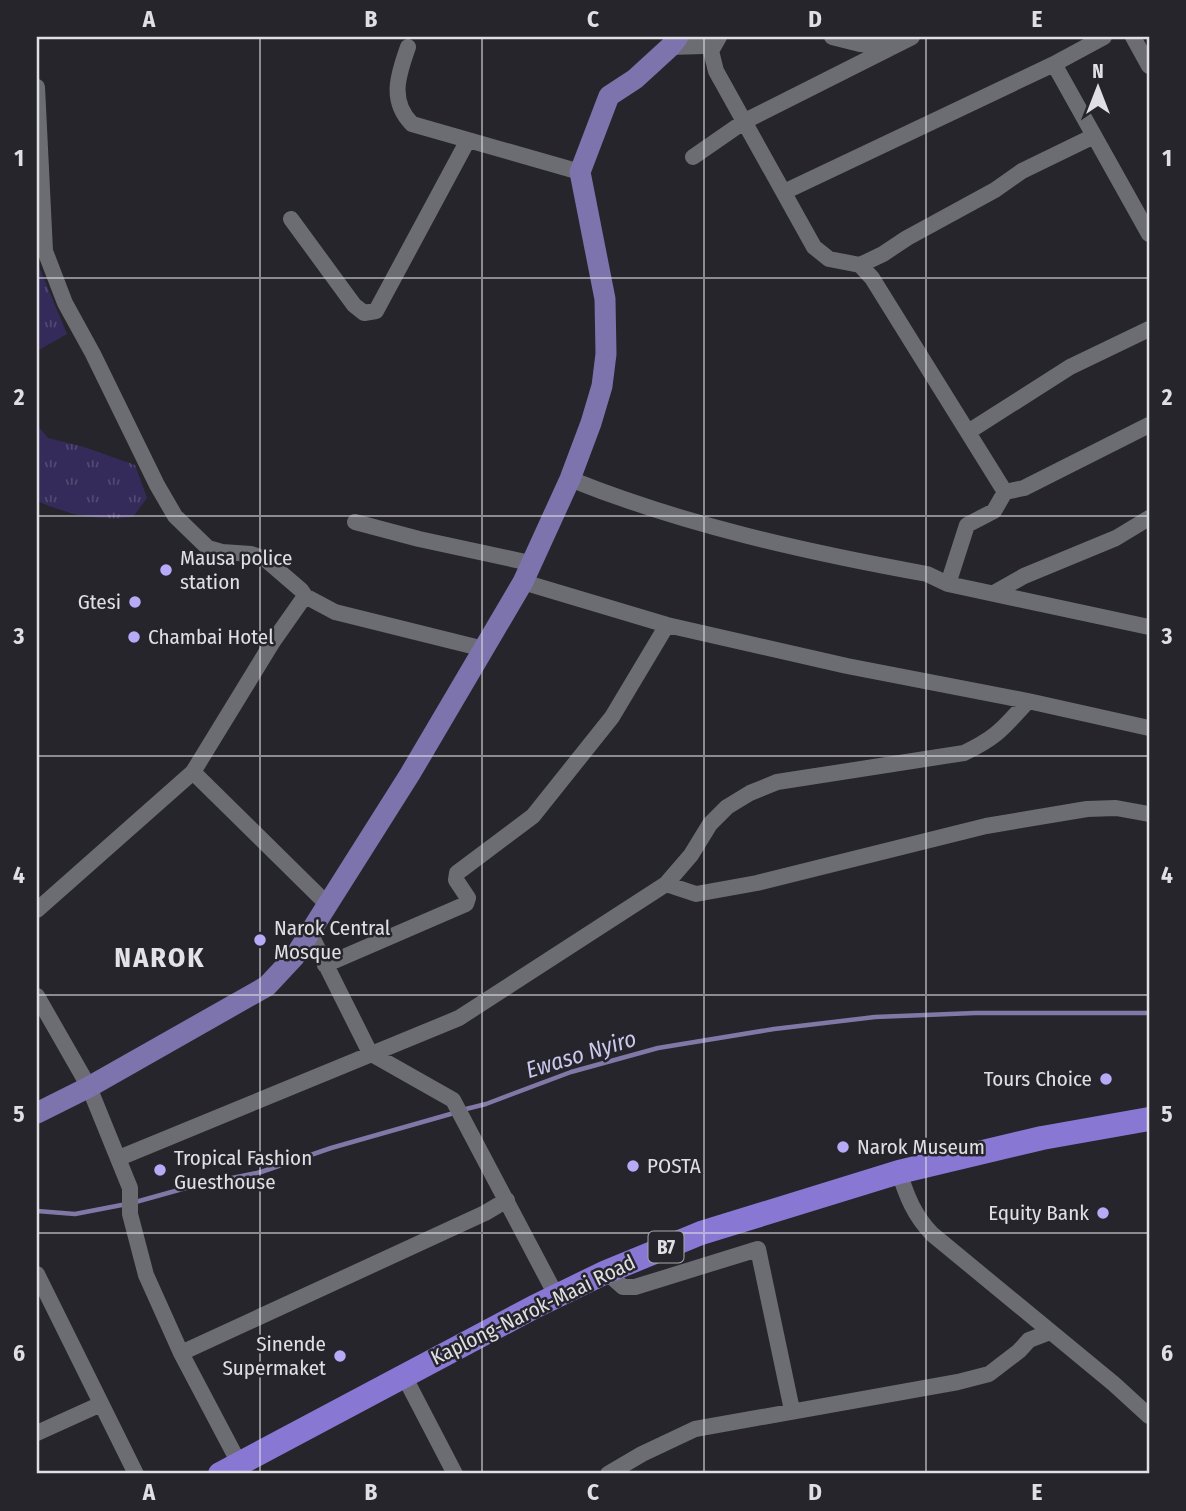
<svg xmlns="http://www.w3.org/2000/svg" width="1186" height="1511" viewBox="0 0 1186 1511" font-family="'Fira Sans Condensed',sans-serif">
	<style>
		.grass { fill: url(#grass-tufts) }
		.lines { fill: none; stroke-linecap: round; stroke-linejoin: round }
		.stream { stroke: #8178a7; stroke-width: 4.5 }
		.minor { stroke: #6c6c73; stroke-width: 16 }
		.major { stroke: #7d73ad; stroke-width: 21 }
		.highway { stroke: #8877d3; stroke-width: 24 }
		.grid { fill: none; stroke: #e0e0e4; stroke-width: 2; stroke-opacity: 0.55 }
		.poi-dot { fill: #b7abf8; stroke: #25252b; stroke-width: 2.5 }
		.labels { text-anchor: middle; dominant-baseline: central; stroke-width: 5; stroke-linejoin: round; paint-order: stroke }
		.shield { fill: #25252b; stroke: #a8a8ac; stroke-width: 2 }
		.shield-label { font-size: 19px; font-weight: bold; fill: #e0e0e4 }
		.poi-label { font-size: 21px; fill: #e0e0e4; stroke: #25252b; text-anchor: start }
		.street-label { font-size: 21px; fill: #e0e0e4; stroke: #25252b }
		.water-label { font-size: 23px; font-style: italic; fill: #cdc8f0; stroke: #25252b }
		.district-label { font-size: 28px; font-weight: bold; letter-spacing: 2px; fill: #e3e2eb; stroke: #25252b }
		.neatline { fill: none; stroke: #e0e0e4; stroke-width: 2.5 }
		.grid-label { font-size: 23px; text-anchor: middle; font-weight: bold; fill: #e0e0e4 }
	</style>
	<defs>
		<pattern id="grass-tufts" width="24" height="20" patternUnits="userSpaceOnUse" patternTransform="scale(1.75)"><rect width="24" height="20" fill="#352b5b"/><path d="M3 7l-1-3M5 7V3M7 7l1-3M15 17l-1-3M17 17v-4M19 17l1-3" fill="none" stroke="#524972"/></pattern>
	</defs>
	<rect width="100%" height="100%" fill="#25252b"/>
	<!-- grass -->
	<path class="grass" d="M37,262L67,334L37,351Z
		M37,425L48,438L84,447L135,465L147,498L133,517C95,521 71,515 37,501Z"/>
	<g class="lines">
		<!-- stream -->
		<path class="stream" d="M462,1110L486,1104L571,1072L658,1048L774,1029L875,1017L975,1013H1149
			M37,1211L75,1214L132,1203L193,1186L261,1172L331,1148L454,1113"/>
		<!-- minor -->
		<path class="minor" d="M719,37L711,51L716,71L814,247L829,259L860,265L872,278L1005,492L1024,488L1149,425
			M832,37L860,44L892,47
			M1104,37L1054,64L1149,234
			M1133,37L1149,66
			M408,47C398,75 389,101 412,124L580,172
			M670,47L703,46L717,37
			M37,87L45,251L65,303L93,354L157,485L175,516L208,548L222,552L251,554L265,559L301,590L305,596
			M693,157L745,121L912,37
			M784,192L1054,64
			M291,219L354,305L364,313L376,311L468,140
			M860,265L883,254L907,238L995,190L1022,171L1094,136
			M968,432L1070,367L1149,329
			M570,479C684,525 806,552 927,574L948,584
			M1005,492L994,511L967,525L948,584L1149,627
			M355,522L419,539L530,563
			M523,582L667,625L847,666L1028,701L1149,728
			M994,593L1024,576L1116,538L1149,518
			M666,884L696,894L757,883L986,826L1087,809L1116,808L1149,814
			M327,904L193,772L272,643L305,596L335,612L484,649
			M37,910L193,772
			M310,933L370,1053L453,1100L557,1297
			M325,965L466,904L468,898L456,880L457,873L533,816L612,717L667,625
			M37,996L89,1087L130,1188V1214L146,1275L181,1353L239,1463
			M119,1158L459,1018L666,884L691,855L710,824L727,807L750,793L777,782L964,753C998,737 1004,727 1028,701
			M899,1172C907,1197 914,1215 932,1234L1114,1384L1149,1416
			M606,1272L623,1287H635L758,1249L792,1410
			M37,1274L136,1474
			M181,1353L485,1213L507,1200
			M403,1374L455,1474
			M37,1433L101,1404
			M608,1474L642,1454L695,1429L958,1382L989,1374L1019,1351L1029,1340L1050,1332"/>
		<!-- major -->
		<path class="major" d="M37,1113L89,1087L267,986L295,956L410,774L523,582L570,479L591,423L602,386L606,354L605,299L580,172L609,96L635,79L670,47L678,37"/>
		<!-- highway -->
		<path class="highway" d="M220,1474L534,1307L606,1272L701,1233L899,1172L1042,1138L1149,1119"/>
	</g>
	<!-- grid -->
	<path class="grid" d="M260,37V1474M482,37V1474M704,37V1474M926,37V1474M37,278H1149M37,516H1149M37,756H1149M37,995H1149M37,1233H1149"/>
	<!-- markers -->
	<g class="poi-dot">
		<circle cx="166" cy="570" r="7"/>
		<circle cx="135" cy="602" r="7"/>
		<circle cx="134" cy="637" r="7"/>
		<circle cx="260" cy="940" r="7"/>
		<circle cx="1106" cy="1079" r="7"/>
		<circle cx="843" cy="1147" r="7"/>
		<circle cx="633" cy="1166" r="7"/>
		<circle cx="160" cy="1170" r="7"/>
		<circle cx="1103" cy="1213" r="7"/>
		<circle cx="340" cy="1356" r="7"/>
	</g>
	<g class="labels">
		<!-- shield labels -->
		<rect class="shield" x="648.5" y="1231.5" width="35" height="31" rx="5"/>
		<g class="shield-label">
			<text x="666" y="1247">B7</text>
		</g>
		<!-- poi labels -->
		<g class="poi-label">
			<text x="180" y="558">Mausa police<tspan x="180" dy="24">station</tspan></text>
			<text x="121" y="602" text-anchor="end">Gtesi</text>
			<text x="148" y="637">Chambai Hotel</text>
			<text x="274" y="928">Narok Central<tspan x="274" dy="24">Mosque</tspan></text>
			<text x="1092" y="1079" text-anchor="end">Tours Choice</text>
			<text x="857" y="1147">Narok Museum</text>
			<text x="174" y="1158">Tropical Fashion<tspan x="174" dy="24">Guesthouse</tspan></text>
			<text x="647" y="1166">POSTA</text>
			<text x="1089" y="1213" text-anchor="end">Equity Bank</text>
			<text x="326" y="1344" text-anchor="end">Sinende<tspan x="326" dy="24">Supermaket</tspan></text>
		</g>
		<!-- street labels -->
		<g class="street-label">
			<text transform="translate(533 1310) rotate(-26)">Kaplong-Narok-Maai Road</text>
		</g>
		<!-- water labels -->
		<g class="water-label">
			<text transform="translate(581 1054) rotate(-17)">Ewaso Nyiro</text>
		</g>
		<!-- district labels -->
		<g class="district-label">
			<text x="160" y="957">NAROK</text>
		</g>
	</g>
	<!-- border -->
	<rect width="1186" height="1511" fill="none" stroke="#25252b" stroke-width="77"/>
	<!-- north arrow -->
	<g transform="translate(1098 88)" stroke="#25252b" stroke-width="5" paint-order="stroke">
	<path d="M0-5L12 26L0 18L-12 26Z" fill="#e0e0e4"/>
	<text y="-10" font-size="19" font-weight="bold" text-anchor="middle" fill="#e0e0e4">N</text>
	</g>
	<rect x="38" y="38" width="1110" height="1434" class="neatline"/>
	<g class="grid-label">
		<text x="149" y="27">A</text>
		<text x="371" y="27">B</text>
		<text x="593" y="27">C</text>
		<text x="815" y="27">D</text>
		<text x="1037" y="27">E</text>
		<text x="19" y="166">1</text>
		<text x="1167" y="166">1</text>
		<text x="19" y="405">2</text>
		<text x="1167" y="405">2</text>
		<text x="19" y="644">3</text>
		<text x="1167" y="644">3</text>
		<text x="19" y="883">4</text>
		<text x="1167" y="883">4</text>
		<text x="19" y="1122">5</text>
		<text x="1167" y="1122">5</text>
		<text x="19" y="1361">6</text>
		<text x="1167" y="1361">6</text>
		<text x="149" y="1500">A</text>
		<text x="371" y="1500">B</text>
		<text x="593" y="1500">C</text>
		<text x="815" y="1500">D</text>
		<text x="1037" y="1500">E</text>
	</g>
</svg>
